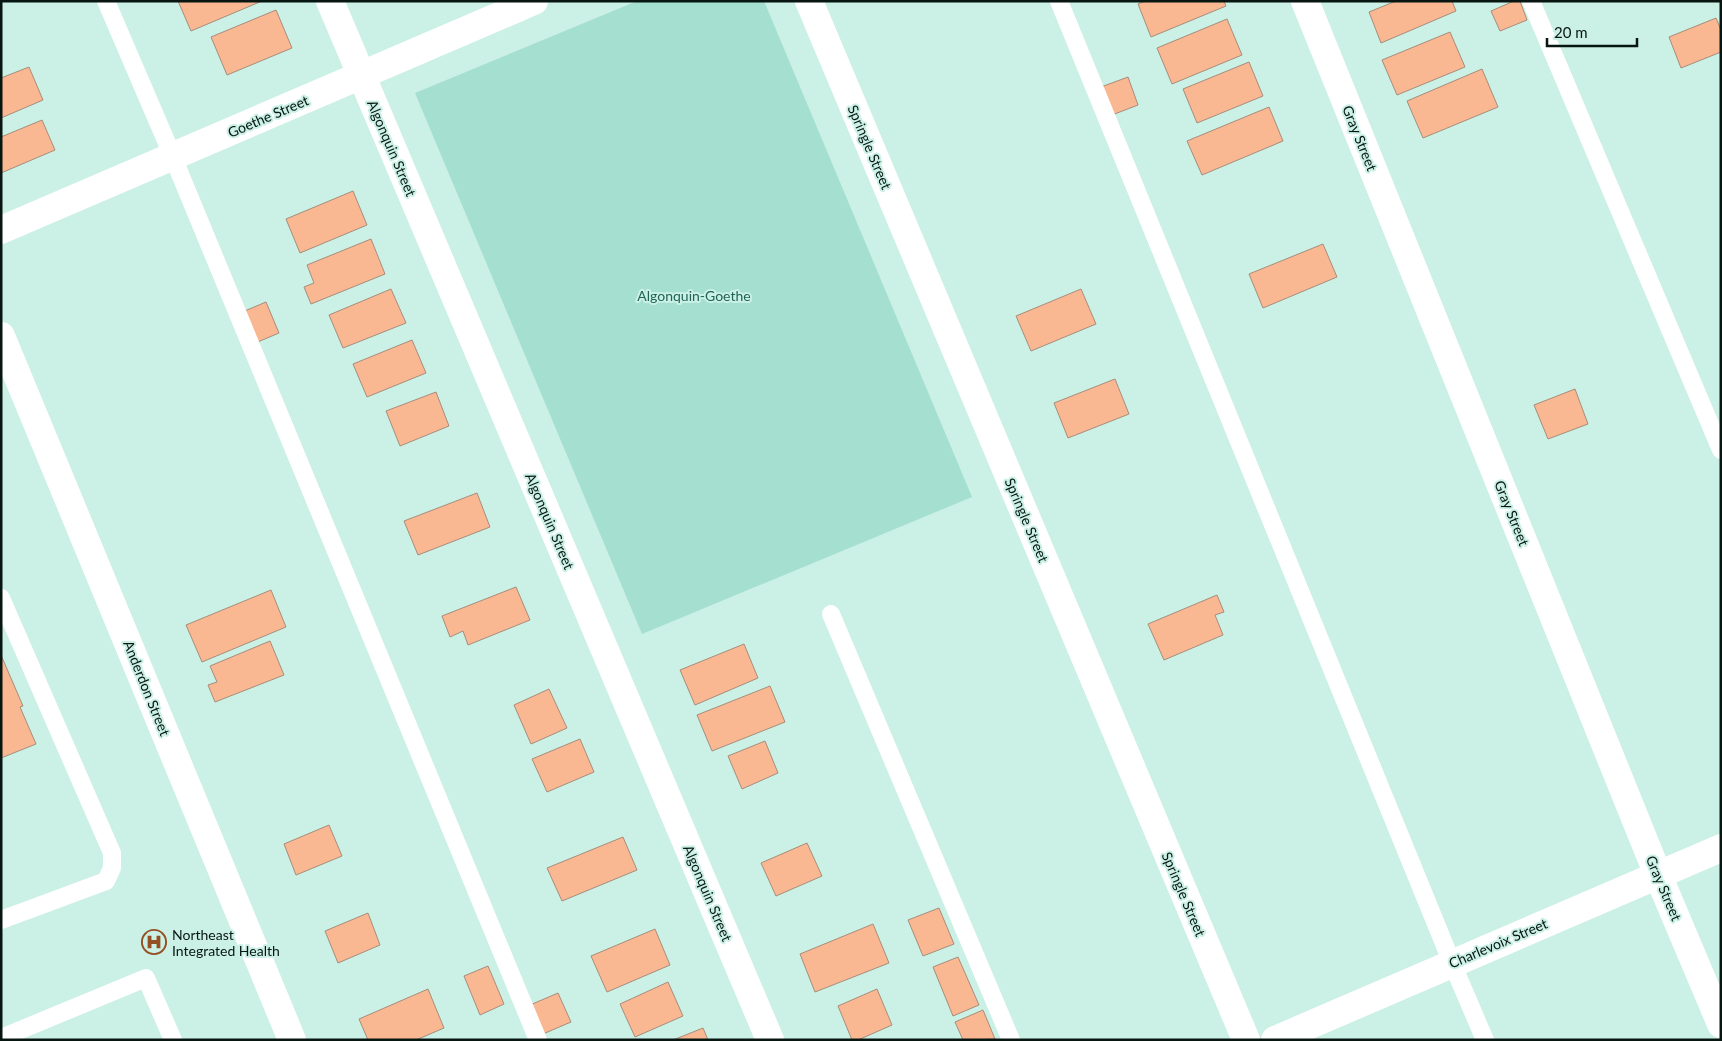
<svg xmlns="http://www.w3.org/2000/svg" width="1722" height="1041" viewBox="0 0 1722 1041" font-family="Lato,sans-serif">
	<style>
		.green { fill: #a5dfcf }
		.building { fill: #f9b891; stroke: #a78c7b }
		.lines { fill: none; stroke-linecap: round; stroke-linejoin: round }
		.lane { stroke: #fff; stroke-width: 18 }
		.street { stroke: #fff; stroke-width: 28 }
		.secondary { stroke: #fff; stroke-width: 28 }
		.labels { text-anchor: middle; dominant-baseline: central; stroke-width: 4; stroke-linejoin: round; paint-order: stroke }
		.street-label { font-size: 14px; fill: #081612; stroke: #cbf0e5 }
		.park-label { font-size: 14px; fill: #1f6556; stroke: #cbf0e5 }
		.poi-label { font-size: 14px; fill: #081612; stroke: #cbf0e5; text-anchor: start }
	</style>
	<rect width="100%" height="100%" fill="#cbf0e5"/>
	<!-- green -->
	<path class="green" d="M637,1H764L972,497L642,634L415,93Z"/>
	<!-- building -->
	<path class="building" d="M178,1H262L191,31Z
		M1145,1H1224L1226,6L1151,37L1138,4Z
		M1396,1H1452L1456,11L1381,43L1369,12Z
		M1514,1H1520L1527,20L1500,31L1491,11Z
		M276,10L292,48L227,75L211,37Z
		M1716,18L1721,30V52L1681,68L1669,37Z
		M1227,19L1242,55L1172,84L1157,48Z
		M1450,32L1465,67L1397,95L1382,60Z
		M1249,62L1263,96L1197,123L1183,89Z
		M29,67L43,100L1,118V78Z
		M1482,69L1498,107L1423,138L1407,101Z
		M1128,77L1138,105L1112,115L1101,87Z
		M1269,107L1283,141L1202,175L1187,141Z
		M42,120L55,150L1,173V137Z
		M353,191L367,225L300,253L286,219Z
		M371,239L385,274L311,304L304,287L314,283L307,265Z
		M1323,244L1337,277L1263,308L1249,274Z
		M391,289L406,323L343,348L329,315Z
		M1081,289L1096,324L1031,351L1016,316Z
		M266,302L279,333L253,344L240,313Z
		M412,340L426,373L367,397L353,364Z
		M1115,379L1129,414L1068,438L1054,403Z
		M1575,389L1588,424L1548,439L1534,405Z
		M436,392L449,426L400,446L386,411Z
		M477,493L490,527L418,555L404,521Z
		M516,587L530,620L468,645L463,631L450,637L442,616Z
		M271,590L286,627L202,662L186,625Z
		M1217,595L1224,612L1215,615L1223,635L1164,660L1148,624Z
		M270,641L284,675L215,702L208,685L217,682L210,666Z
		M744,644L758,678L695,705L680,670Z
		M1,655L23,706L20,707L36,744L1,758Z
		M770,686L785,722L712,751L697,715Z
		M549,689L567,728L531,744L514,705Z
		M580,739L594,772L547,792L532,759Z
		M765,741L778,773L742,789L728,756Z
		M329,825L342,856L296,875L284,844Z
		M623,837L637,870L562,901L547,868Z
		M807,843L822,876L776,896L761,863Z
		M939,908L954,944L923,956L908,920Z
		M368,913L380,945L338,963L325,931Z
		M873,924L889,963L815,992L800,954Z
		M655,929L670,965L607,992L591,956Z
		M958,957L979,1005L953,1016L933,967Z
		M488,966L504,1004L480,1015L464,976Z
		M668,982L683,1016L635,1037L620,1004Z
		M428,989L444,1028L416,1040H368L359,1019Z
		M877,989L892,1025L858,1040H852L838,1006Z
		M558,993L571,1022L543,1034L530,1005Z
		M983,1010L995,1039L963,1040L955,1022Z
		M703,1028L708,1040H673Z"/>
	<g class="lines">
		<!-- lane -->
		<path class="lane" d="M106,1L173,157L538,1040
			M1059,1L1452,963L1485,1040
			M1531,1L1721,450
			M1,598L112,853V868L106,881L1,920
			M831,614L1011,1040
			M1,1038L146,978L173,1040"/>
		<!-- street -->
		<path class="street" d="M330,1L770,1040
			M809,1L1246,1040
			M1305,1L1658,875L1721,1024
			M1,230L534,1
			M1,336L292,1040"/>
		<!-- secondary -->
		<path class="secondary" d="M1275,1040L1721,848"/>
	</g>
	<!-- icons -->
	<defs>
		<symbol id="hospital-ring" viewBox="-11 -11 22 22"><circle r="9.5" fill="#cbf0e5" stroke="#945022" stroke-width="1.5"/><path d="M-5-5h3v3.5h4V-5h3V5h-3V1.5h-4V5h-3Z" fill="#945022"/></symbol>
	</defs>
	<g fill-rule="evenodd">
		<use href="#hospital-ring" x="140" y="928" width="28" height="28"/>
	</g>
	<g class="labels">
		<!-- street labels -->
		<g class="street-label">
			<text transform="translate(268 116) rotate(-23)">Goethe Street</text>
			<text transform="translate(1360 138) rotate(68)">Gray Street</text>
			<text transform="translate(870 147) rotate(67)">Springle Street</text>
			<text transform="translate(392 148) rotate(67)">Algonquin Street</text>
			<text transform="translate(1512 513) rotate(68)">Gray Street</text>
			<text transform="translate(1027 520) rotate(67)">Springle Street</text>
			<text transform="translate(550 521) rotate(67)">Algonquin Street</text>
			<text transform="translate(147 688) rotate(68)">Anderdon Street</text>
			<text transform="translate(1664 888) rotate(67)">Gray Street</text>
			<text transform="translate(708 893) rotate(67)">Algonquin Street</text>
			<text transform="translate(1184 894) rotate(67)">Springle Street</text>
			<text transform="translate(1498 943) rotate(-23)">Charlevoix Street</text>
		</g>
		<!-- park labels -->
		<g class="park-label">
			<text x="694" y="295">Algonquin-Goethe</text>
		</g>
		<!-- poi labels -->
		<g class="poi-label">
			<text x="172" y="934">Northeast<tspan x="172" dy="16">Integrated Health</tspan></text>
		</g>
	</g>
	<!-- border -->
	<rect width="1722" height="1041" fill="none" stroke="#081612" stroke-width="5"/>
	<!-- scale -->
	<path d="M1547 38v8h90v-8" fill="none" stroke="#081612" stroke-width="2.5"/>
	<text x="1554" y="38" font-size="15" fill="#081612" stroke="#cbf0e5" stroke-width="4" paint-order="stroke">20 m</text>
</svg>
